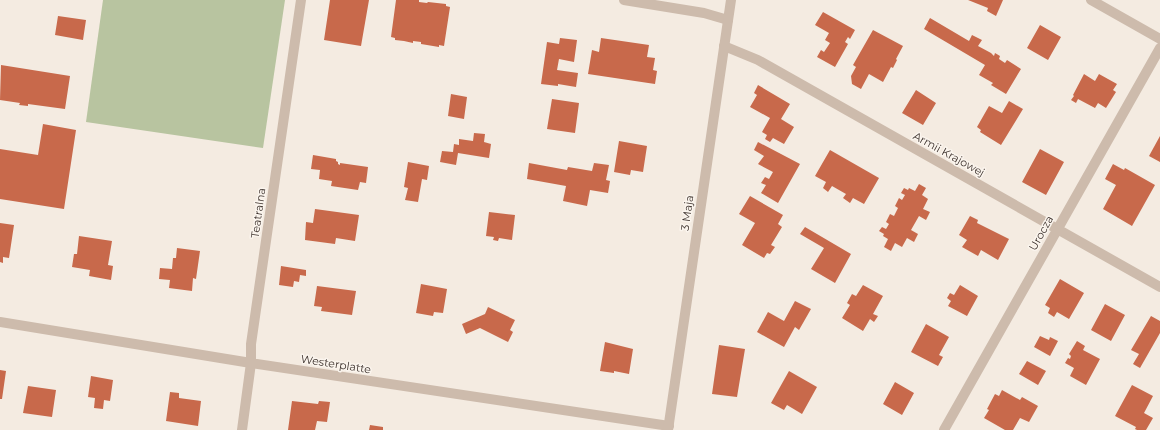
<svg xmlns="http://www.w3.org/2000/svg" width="1160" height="430" viewBox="0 0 1160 430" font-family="Montserrat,sans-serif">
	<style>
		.green { fill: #b8c4a0 }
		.building { fill: #c8694b }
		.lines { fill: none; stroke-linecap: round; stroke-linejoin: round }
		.minor { stroke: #cdbbac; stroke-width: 10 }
		.tertiary { stroke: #cdbbac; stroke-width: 10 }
		.labels { text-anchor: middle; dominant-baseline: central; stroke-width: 3; stroke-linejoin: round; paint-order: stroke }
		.street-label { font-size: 11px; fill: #3b302b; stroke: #fbf5ee }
	</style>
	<rect width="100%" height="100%" fill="#f4ebe1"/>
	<!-- green -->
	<path class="green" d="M103,0H285L263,148L86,122Z"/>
	<!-- building -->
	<path class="building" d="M330,0H369L361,46L324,40Z
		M396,0H419V2L427,3L428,2L446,4V6L450,7L444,46L439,45V47L421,44V42L413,41V43L404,41L395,40V38L391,37Z
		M968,0H1003L996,16L987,11L988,8Z
		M823,12L855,30L850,39L848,37L845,42L848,44L835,67L817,57L821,50L824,52L830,43L825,40L829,33L815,25Z
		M58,16L86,20L83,40L55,35Z
		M930,18L969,41L972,35L982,40L978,46L991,53L994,56L995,53L1000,56L999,59L1005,63L1007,60L1021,69L1006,94L991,85L993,83L979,75L985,65L924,29Z
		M1040,25L1061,37L1048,60L1027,48Z
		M873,30L903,46L896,59L897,60L893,68L891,67L883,82L869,74L861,89L852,84L851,76L856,67L853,65Z
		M560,38L577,40L574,62L559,59L557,70L578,73L576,87L558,84V86L541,84L547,42L559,44Z
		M601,38L649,45L647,57L655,58L653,70L657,71L655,84L588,74L592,50L599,52Z
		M1,65L70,76L65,109L28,104V106L19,105L20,103L0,100Z
		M1084,74L1095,81L1099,74L1117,84L1113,90L1116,92L1106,108L1098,103L1095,108L1078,99L1076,103L1071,100L1074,96L1073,95Z
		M758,85L790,104L781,119L794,127L784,144L773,138L770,142L765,139L767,135L762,132L770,118L750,107L757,95L754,93Z
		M916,90L936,103L923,125L902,113Z
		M451,94L467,97L464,119L448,116Z
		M552,99L579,103L575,133L547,129Z
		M1009,101L1023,109L1001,145L980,132L981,130L977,127L989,106L1002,113Z
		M43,124L76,130L64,209L0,199V149L38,155Z
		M474,133L485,134L484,142L491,144L489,158L458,153L456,165L440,162L442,151L453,152L454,144L459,145V139L473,141Z
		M1160,136V162L1149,156Z
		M619,141L647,146L643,172L631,170L630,175L614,172Z
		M758,142L800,164L778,203L761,193L766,185L761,183L765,177L769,179L773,172L758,164L764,156L754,150Z
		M1040,149L1064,162L1046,195L1022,182Z
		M830,150L879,178L864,204L853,198L850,203L843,198L846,194L832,186L828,192L823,188L826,182L815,176Z
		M313,155L336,159V161L338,162V164L340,165V163L368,167L366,183L360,182L358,190L331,186L332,181L319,179L320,170L311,169Z
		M408,162L429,166L427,180L422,179L418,202L405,200L408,188L404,187Z
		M529,163L567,170L568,167L592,171L594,163L609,165L606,180L610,181L608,193L590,190L587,206L563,201L566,186L527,179Z
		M1113,164L1124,170L1125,168L1155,185L1132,226L1103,209L1116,185L1105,179Z
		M919,184L926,188L922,195L928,199L923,209L930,212L926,220L919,216L911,230L918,234L914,242L907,238L902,247L895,243L891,251L884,247L888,239L883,236L884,234L879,231L882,227L886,229L889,224L886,222L890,214L894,216L898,208L895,206L899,198L902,200L905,195L901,193L904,188L908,190L909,188L915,191Z
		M750,196L783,215L778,224L782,227L771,245L775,247L770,254L767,253L764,258L742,245L755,223L739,214Z
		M315,209L359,215L355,241L336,238L335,244L305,240L306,222L313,223Z
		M489,212L515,215L512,240L499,238L498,241L493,240L494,237L486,236Z
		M970,216L978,220L977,223L1009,239L998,260L981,250L978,256L962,247L967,240L959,235Z
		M0,223L14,225L9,258L3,257V263L0,262Z
		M805,227L851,254L835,283L811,269L824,248L800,234Z
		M79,236L112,241L108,265L113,266L111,280L89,276L90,270L72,267L74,254H77Z
		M177,248L200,251L196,279L193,278L192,291L169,288L170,280L159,279L160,268L172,269L173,258H176Z
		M281,266L306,270V276L300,275L299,282L294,281L293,287L279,285Z
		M1060,279L1084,293L1069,319L1057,312L1054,317L1048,313L1050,308L1045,305Z
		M421,284L447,289L443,313L434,312L433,316L416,313Z
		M863,285L883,296L873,314L878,316L874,322L870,319L863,331L842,318L850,305L847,303L852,294L856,296Z
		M960,285L978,296L967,316L948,306L951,301L947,298L950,293L954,295Z
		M317,286L356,291L352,315L321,311L322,307L314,306Z
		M795,301L811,309L799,330L795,327L784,347L757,332L768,312L784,321Z
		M1105,304L1125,315L1111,341L1091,330Z
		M488,307L515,320L510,330L513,332L508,342L480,328L466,334L462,324L485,314Z
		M1151,316L1160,321V333L1140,368L1133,364L1139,354L1131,350Z
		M926,324L949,337L939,355L943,357L938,366L911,352Z
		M1040,336L1049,340L1050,337L1058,341L1050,356L1034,347Z
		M1077,341L1085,346L1083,350L1100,359L1086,385L1070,376L1074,368L1065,363L1068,358L1070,359L1071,356L1069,354Z
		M605,342L633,349L629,374L614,371V373L600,371Z
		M719,345L745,349L737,397L712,394Z
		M1027,361L1046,371L1038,385L1019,374Z
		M0,370L6,371L2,399H0Z
		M789,371L817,387L802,414L787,405L784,410L771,403Z
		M91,376L113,380L110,401L104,400L103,409L94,408L95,398L88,397Z
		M895,382L914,393L902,415L883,404Z
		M1132,385L1153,396L1144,413L1153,418L1146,430H1137L1135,429L1136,427L1115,416Z
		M28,386L56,390L52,417L23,413Z
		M1002,390L1020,400L1022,397L1038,406L1029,422L1020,418L1013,430H1005L984,418L989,410L987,409L995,394L999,396Z
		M170,392L179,393V398L201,401L198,426L166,421Z
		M292,401L318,404L319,401L330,402L327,422L317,421L315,430H288Z
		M370,425L383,427V430H369Z"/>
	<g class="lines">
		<!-- minor -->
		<path class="minor" d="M624,0L704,13L728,20
			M1091,0L1160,39
			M724,46L758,60L1160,287
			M0,322L251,363L669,426
			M242,430L251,363V344L301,0
			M944,430L1160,48"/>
		<!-- tertiary -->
		<path class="tertiary" d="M668,430L731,0"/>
	</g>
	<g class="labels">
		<!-- street labels -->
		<g class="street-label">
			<text transform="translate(949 154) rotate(29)">Armii Krajowej</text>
			<text transform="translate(258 213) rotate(-82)">Teatralna</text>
			<text transform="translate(687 213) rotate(-82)">3 Maja</text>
			<text transform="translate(1041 233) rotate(-61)">Urocza</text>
			<text transform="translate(336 364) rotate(9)">Westerplatte</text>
		</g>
	</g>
</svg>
